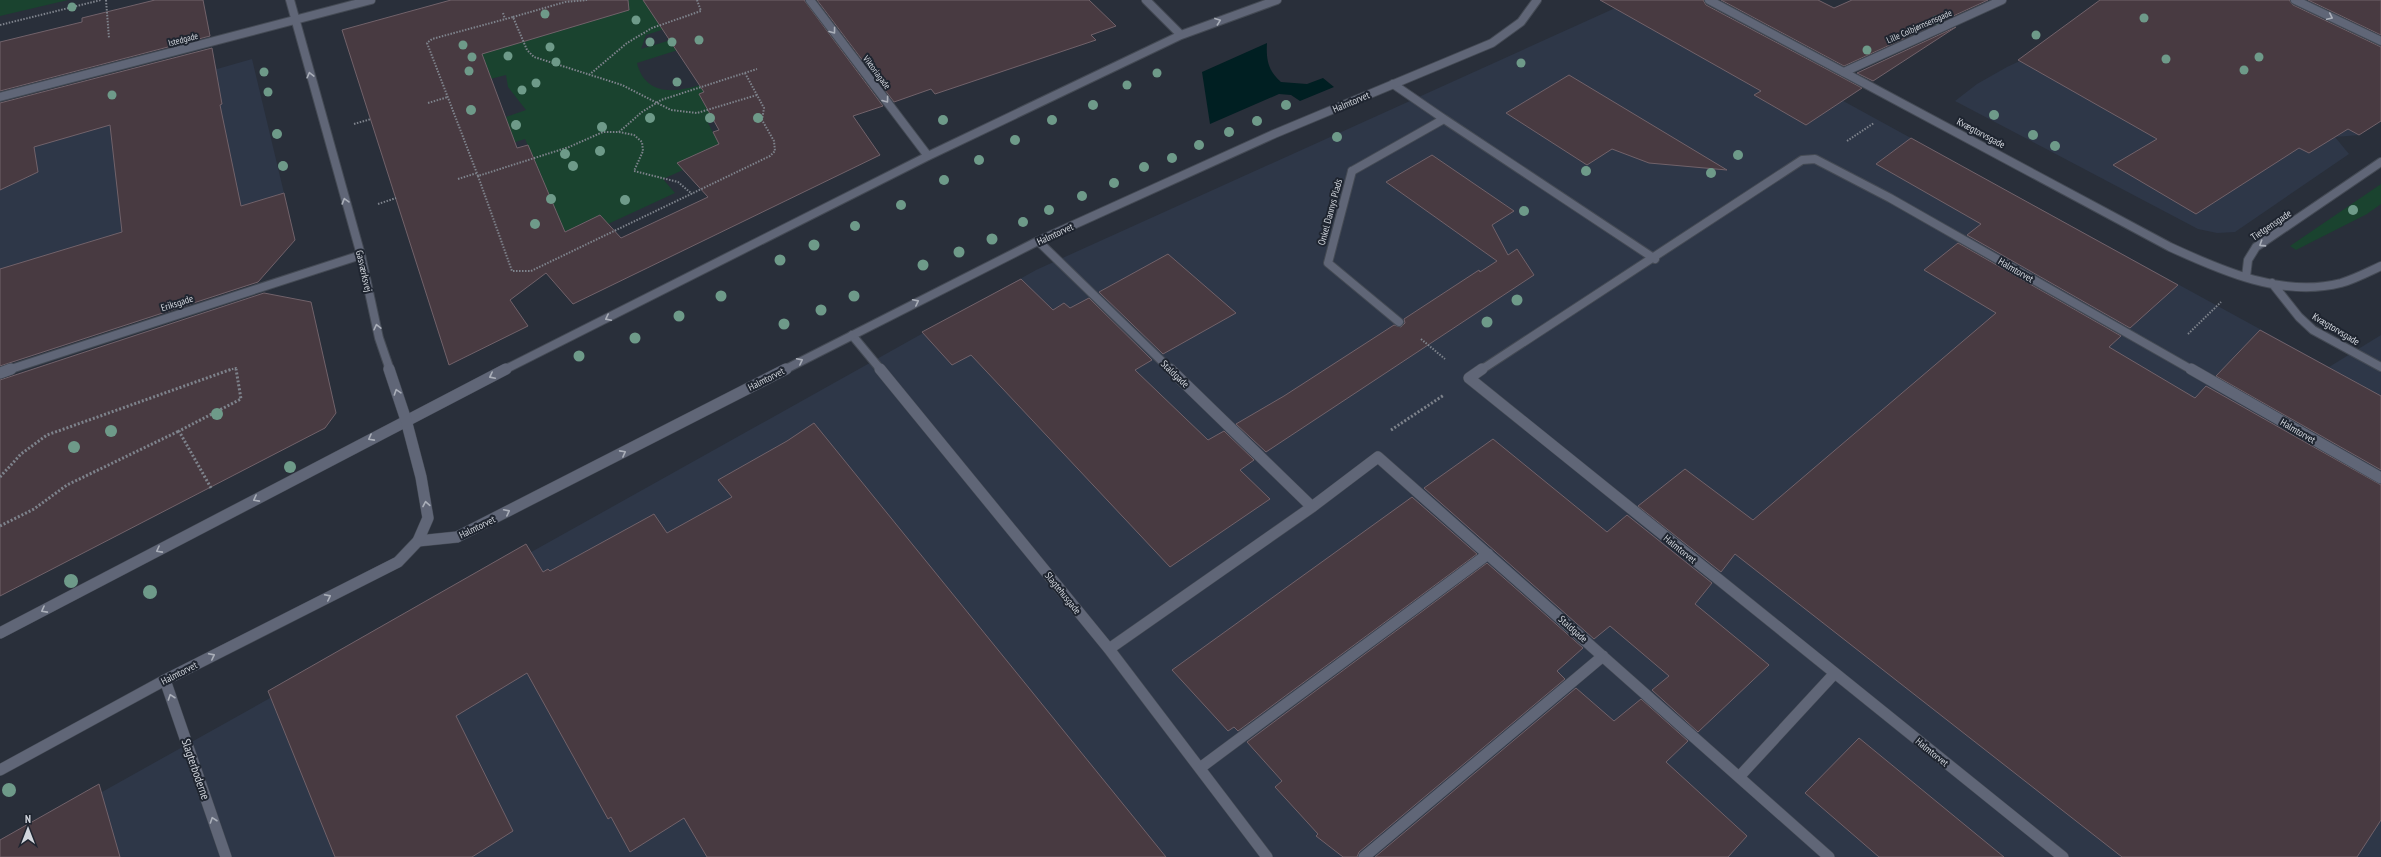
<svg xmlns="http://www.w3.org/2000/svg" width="2381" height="857" viewBox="0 0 2381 857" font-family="'PT Sans Narrow',sans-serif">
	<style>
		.built { fill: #2e3748 }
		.green { fill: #1a432f }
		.water { fill: #001f22 }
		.building { fill: #483a41; stroke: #71626a }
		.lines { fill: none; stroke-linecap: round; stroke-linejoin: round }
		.service-far1-casing { stroke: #444a54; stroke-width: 10 }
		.service-casing { stroke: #444a54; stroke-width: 12 }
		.pedestrian-casing { stroke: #444a54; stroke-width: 10 }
		.minor-far1-casing { stroke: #444a54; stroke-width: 10 }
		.minor-casing { stroke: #444a54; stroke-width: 12 }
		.tertiary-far1-casing { stroke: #444a54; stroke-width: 10 }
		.tertiary-casing { stroke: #444a54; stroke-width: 12 }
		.path-far1 { stroke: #7e838c; stroke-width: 2; stroke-dasharray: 1.5 1.5; stroke-linecap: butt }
		.path { stroke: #7e838c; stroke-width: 3; stroke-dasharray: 2 2; stroke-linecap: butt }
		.service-far1 { stroke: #606677; stroke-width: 8 }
		.service { stroke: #606677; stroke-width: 11 }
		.pedestrian { stroke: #606677; stroke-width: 8 }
		.minor-far1 { stroke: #606677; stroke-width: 8 }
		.minor { stroke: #606677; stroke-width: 11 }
		.tertiary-far1 { stroke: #606677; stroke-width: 8 }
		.tertiary { stroke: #606677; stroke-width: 11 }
		.tree { fill: #6e9a89 }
		.oneway { stroke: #aaafb9 }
		.labels { text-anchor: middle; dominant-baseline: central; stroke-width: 4; stroke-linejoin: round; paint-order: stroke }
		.far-street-label { font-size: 9px; fill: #d2d6dd; stroke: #1f2530 }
		.street-label { font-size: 10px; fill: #d2d6dd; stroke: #1f2530 }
		.near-street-label { font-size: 12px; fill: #d2d6dd; stroke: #1f2530 }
	</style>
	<rect width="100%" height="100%" fill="#292f3a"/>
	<!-- built -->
	<path class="built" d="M1633,0H1659L2329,367L2381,335V857H0V849L1036,270Z
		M2109,19L2298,103L2359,135L2335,137L2349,154L2235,232L2217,233L2198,229L1955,101L1977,84L2007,67Z
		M252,59L284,193L0,280V123L215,64L217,69Z"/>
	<!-- green -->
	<path class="green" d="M0,0H68L0,16Z
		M626,0H669L653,15L658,22L676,17L680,24L646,35L641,49L684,36L678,50L637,63C649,110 703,84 734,73L739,81L699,94L704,104L715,113L705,117L718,142L756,129L677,163L683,170L663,179L675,193L608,224L600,215L560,234L492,193L542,177L525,139L478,154L508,124L506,117L526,110L508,87L506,75L455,88V55Z
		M2381,184V204L2367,214L2296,250L2290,246Z"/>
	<!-- water -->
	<path class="water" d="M1267,43C1266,59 1268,71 1281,82L1307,84L1323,78L1334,87L1300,101L1291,95L1279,94L1210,124L1202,72Z"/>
	<!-- building -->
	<path class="building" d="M155,0H203L210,36L0,91V42L82,22V18Z
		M451,0H628L629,10L482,54L517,148L528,145L565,232L600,215L621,238L708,197L677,163L719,144L713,132L719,130L699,94L704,92L643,0H804L883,106L853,116L880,155L573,304L546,273L510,300L528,326L449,365L342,30Z
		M817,0H1089L1116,26L1091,35L1096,40L935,94L931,89L894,102Z
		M1600,0H1703L1706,5L1862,88L1806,125L1754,95L1761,91Z
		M1721,0H1818L1834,8L1852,0H1988L1844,66Z
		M2100,0H2289L2293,5L2381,47V121L2359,135L2348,129L2309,153L2299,148L2196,214L2113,165L2157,139L2018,60Z
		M2308,0H2381V35Z
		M1956,27L1873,81L1857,73Z
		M212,48L222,104L220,105L241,206L284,193L295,240L258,282L0,366V269L122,232L110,125L34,147L38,172L0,190V103Z
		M1569,75L1727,170L1649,163L1612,149L1587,165L1506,113Z
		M1911,138L2178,285L2130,328L1967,235L1981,224L1876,164Z
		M1432,155L1514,211L1492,225L1508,255L1517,249L1534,275L1266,452L1236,424L1284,396L1394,325L1401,327L1405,323L1404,319L1479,270L1480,272L1497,261L1386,182Z
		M1958,243L2121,336L2109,347L2195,398L2206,386L2381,485V820L2357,857H2122L1735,554L1721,572L1638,506L1685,469L1753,520L1996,313L1924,270Z
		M1168,254L1236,313L1163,354L1099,292Z
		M1021,279L1053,310L1064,303L1070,308L1089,298L1152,360L1135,370L1208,440L1224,431L1254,460L1240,470L1270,499L1170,567L971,355L952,365L922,332Z
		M264,293L311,302L336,413L325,428L0,596V380Z
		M2260,330L2381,396V470L2216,376Z
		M814,423L1166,857H707L684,818L630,852L611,817L608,819L527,673L456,716L513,831L472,857H335L268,691L526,544L543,572L548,569L550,571L654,514L667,533L732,497L718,480L787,441Z
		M1493,439L1607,532L1627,515L1712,583L1695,604L1769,665L1698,732L1652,690L1669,676L1610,626L1594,639L1424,488Z
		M1412,497L1477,554L1238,731L1234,727L1228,731L1172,670Z
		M1487,563L1583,648L1557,671L1565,679L1359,852L1357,857H1343L1316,836L1318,834L1275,787L1282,781L1247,742Z
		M1576,688L1614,721L1641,699L1688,741L1666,762L1747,836L1728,857H1375Z
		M1859,738L2004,857H1879L1805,793Z
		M99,784L120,857H0V840Z"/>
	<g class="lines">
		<defs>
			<path id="service-far1" d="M1444,119L1655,259
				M1352,171L1444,119L1393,84
				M1038,241L1171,370
				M852,335L881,370
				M1481,370L1802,160L1815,159L1890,198L2192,370"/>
			<path id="service" d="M880,369L1109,649L1267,857
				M1170,369L1312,507
				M1482,369L1469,378L2063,857
				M2191,369L2381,478
				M1109,649L1312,507L1378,457L1829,857
				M1200,768L1488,554
				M1739,777L1834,674
				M1364,857L1603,656"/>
			<path id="pedestrian" d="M1844,72L2002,0"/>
			<path id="minor-far1" d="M810,0L928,156
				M1146,0L1181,35
				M1709,0L2170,247C2222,271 2283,298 2341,283C2355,279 2368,272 2381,266
				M2295,0L2381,41
				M1352,171L1328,263L1399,322
				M2246,277L2248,260L2256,247L2381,162
				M2272,283L2299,317L2313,330L2381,367
				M8,370L361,255
				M504,370L928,156L1181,35L1277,0
				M784,370L1038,241L1274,134L1492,43L1521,22L1537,0"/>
			<path id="minor" d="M0,373L11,369
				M418,541L457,537L786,369
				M0,633L506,369
				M165,680L226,857"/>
			<path id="tertiary-far1" d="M290,0L361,255L379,338L390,370
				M0,97L371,0"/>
			<path id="tertiary" d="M0,770L165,680L398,562L418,541L428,518L421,477L406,420L389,369"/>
		</defs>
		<!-- service-far1 casing -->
		<use href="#service-far1" class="service-far1-casing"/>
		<!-- service casing -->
		<use href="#service" class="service-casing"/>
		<!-- pedestrian casing -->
		<use href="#pedestrian" class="pedestrian-casing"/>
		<!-- minor-far1 casing -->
		<use href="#minor-far1" class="minor-far1-casing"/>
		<!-- minor casing -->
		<use href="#minor" class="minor-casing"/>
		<!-- tertiary-far1 casing -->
		<use href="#tertiary-far1" class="tertiary-far1-casing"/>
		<!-- tertiary casing -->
		<use href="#tertiary" class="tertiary-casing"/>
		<!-- path-far1 -->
		<path class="path-far1" d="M106,0L109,38
			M503,13L505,19
			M513,17L565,2L587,0
			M0,25L101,0
			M745,73L764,108L762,120L774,141L775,151L770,156L531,271H512L478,176L569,147L603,132H619L642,112L661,100L757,69
			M589,75L627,43L652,28L701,11L697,0
			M428,103L448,97
			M354,124L371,119
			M619,132L634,135L642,142L643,151L634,171L678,182L692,194
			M1847,141L1874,123
			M478,176L427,43L432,39L513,17L527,50L534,57L622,85L671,110L697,113L757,95
			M458,179L477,173
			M378,204L396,198
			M2188,334L2221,302
			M1421,339L1445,359
			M229,370L236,368V370"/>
		<!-- path -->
		<path class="path" d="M1391,430L1444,395
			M0,477L21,454L47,435L232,369
			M211,488L179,431L241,399L236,369
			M0,526L34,509L67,485L179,431"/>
		<!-- service-far1 -->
		<use href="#service-far1" class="service-far1"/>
		<!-- service -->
		<use href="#service" class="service"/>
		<!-- pedestrian -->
		<use href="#pedestrian" class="pedestrian"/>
		<!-- minor-far1 -->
		<use href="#minor-far1" class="minor-far1"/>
		<!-- minor -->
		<use href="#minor" class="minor"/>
		<!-- tertiary-far1 -->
		<use href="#tertiary-far1" class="tertiary-far1"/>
		<!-- tertiary -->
		<use href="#tertiary" class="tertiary"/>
	</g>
	<!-- trees -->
	<g class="tree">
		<circle cx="72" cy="7" r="4.5"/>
		<circle cx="545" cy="14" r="4.5"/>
		<circle cx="2144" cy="18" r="4.5"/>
		<circle cx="636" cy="20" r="4.5"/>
		<circle cx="1936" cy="20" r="4.5"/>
		<circle cx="2036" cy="35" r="4.5"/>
		<circle cx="699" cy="40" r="4.5"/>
		<circle cx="650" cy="42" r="4.5"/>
		<circle cx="672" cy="42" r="4.5"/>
		<circle cx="463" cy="45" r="4.5"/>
		<circle cx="550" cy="47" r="4.5"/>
		<circle cx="1867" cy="50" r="4.5"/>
		<circle cx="508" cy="56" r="4.5"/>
		<circle cx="472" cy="57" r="4.5"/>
		<circle cx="2259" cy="57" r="4.5"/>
		<circle cx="2166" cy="59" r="4.5"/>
		<circle cx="556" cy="62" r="4.5"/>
		<circle cx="1521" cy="63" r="4.5"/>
		<circle cx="2244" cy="70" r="4.5"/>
		<circle cx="469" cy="71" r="4.5"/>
		<circle cx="264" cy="72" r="4.5"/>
		<circle cx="1157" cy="73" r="4.5"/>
		<circle cx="677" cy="82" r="4.5"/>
		<circle cx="536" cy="83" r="4.5"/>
		<circle cx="1127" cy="85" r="4.5"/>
		<circle cx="522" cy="90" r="4.5"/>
		<circle cx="268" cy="92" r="4.5"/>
		<circle cx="112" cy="95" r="4.5"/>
		<circle cx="1093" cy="105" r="5"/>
		<circle cx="1286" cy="105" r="5"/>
		<circle cx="471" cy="110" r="5"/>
		<circle cx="1994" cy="115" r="5"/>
		<circle cx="650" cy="118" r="5"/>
		<circle cx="710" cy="118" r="5"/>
		<circle cx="758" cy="118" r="5"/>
		<circle cx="943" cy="120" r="5"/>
		<circle cx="1052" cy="120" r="5"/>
		<circle cx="1257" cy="121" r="5"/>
		<circle cx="516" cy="125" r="5"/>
		<circle cx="602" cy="127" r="5"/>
		<circle cx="1229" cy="132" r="5"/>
		<circle cx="277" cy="134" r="5"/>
		<circle cx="2033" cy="135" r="5"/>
		<circle cx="1337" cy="137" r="5"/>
		<circle cx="1015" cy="140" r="5"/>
		<circle cx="1199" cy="145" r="5"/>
		<circle cx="2055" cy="146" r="5"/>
		<circle cx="600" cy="151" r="5"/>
		<circle cx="565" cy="154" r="5"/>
		<circle cx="1738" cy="155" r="5"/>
		<circle cx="1172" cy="158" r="5"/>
		<circle cx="979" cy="160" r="5"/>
		<circle cx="283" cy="166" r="5"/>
		<circle cx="573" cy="166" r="5"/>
		<circle cx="1144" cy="167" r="5"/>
		<circle cx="1586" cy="171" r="5"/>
		<circle cx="1711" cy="173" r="5"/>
		<circle cx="944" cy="180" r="5"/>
		<circle cx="1114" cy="183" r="5"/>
		<circle cx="1082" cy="196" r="5"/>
		<circle cx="551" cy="199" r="5"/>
		<circle cx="625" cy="200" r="5"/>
		<circle cx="901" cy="205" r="5"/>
		<circle cx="1049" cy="210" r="5"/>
		<circle cx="2353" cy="210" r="5"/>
		<circle cx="1524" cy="211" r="5"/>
		<circle cx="1023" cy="222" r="5"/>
		<circle cx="535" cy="224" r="5"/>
		<circle cx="855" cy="226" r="5"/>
		<circle cx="992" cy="239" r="5.5"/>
		<circle cx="814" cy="245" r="5.5"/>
		<circle cx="959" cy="252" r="5.5"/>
		<circle cx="780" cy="260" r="5.5"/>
		<circle cx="923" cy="265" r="5.5"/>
		<circle cx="721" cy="296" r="5.5"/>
		<circle cx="854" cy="296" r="5.5"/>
		<circle cx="1517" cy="300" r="5.5"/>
		<circle cx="821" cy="310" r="5.5"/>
		<circle cx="679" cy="316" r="5.5"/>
		<circle cx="1487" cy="322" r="5.5"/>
		<circle cx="784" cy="324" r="5.5"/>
		<circle cx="635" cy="338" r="5.5"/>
		<circle cx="579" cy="356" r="5.5"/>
		<circle cx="217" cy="414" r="6"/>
		<circle cx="111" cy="431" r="6"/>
		<circle cx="74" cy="447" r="6"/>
		<circle cx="290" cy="467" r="6"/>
		<circle cx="71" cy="581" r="7"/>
		<circle cx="150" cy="592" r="7"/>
		<circle cx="9" cy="790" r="7"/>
	</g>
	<!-- one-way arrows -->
	<defs><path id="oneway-chevron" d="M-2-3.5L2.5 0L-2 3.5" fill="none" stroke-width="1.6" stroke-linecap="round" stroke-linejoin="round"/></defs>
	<g class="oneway">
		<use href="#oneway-chevron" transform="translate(2330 17) rotate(25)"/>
		<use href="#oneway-chevron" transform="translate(1218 21) rotate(-20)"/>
		<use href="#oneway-chevron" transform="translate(833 31) rotate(53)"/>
		<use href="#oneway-chevron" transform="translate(310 75) rotate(-104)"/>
		<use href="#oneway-chevron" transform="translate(886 100) rotate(53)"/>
		<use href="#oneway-chevron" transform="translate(345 201) rotate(-106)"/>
		<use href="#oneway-chevron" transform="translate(2262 244) rotate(147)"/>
		<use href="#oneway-chevron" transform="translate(916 302) rotate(-27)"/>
		<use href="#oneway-chevron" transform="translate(608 318) rotate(153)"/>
		<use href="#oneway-chevron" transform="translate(377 327) rotate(-103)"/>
		<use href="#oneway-chevron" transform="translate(800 361) rotate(-27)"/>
		<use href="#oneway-chevron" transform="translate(492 376) rotate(153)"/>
		<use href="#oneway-chevron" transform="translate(397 392) rotate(-108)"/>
		<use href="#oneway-chevron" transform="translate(371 438) rotate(152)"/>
		<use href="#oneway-chevron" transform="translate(623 453) rotate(-28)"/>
		<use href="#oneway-chevron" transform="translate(256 499) rotate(152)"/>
		<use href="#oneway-chevron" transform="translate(426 504) rotate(-100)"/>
		<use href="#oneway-chevron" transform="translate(507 512) rotate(-27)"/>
		<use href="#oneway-chevron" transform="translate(159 550) rotate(152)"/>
		<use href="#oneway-chevron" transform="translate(328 597) rotate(-27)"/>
		<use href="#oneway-chevron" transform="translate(44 610) rotate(152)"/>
		<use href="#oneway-chevron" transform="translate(212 656) rotate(-27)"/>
		<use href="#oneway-chevron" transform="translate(171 697) rotate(-109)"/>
		<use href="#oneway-chevron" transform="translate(213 820) rotate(-109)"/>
	</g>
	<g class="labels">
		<!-- far-street labels -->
		<g class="far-street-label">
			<text transform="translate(1919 26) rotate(-24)">Lille Colbjørnsensgade</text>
			<text transform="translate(183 39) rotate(-15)">Istedgade</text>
			<text transform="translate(877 72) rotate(53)">Viktoriagade</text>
		</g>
		<!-- street labels -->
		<g class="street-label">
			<text transform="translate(1351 102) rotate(-23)">Halmtorvet</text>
			<text transform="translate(1981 133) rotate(28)">Kvægtorvsgade</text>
			<text transform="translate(1330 212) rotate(-75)">Onkel Dannys Plads</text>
			<text transform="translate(2271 225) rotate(-34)">Tietgensgade</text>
			<text transform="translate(1055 234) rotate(-25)">Halmtorvet</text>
			<text transform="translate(2016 270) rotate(30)">Halmtorvet</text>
			<text transform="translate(364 271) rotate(77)">Gasværksvej</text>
			<text transform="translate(177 303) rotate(-18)">Eriksgade</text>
			<text transform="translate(2336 329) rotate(31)">Kvægtorvsgade</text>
			<text transform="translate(1175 374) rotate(44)">Staldgade</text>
			<text transform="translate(766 379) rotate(-27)">Halmtorvet</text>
			<text transform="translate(2298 431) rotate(30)">Halmtorvet</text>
			<text transform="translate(477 527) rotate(-26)">Halmtorvet</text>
			<text transform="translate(1680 549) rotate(39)">Halmtorvet</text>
			<text transform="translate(1063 593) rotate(51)">Slagtehusgade</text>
			<text transform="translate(1573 629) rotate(42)">Staldgade</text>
			<text transform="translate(179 673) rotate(-27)">Halmtorvet</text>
			<text transform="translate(1932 752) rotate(39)">Halmtorvet</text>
		</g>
		<!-- near-street labels -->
		<g class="near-street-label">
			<text transform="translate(196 769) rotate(71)">Slagterboderne</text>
		</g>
	</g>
	<!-- north arrow -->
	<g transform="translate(28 829)" stroke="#1f2530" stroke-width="3" paint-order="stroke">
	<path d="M0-3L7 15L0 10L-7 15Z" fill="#d2d6dd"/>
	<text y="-6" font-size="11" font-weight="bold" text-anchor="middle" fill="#d2d6dd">N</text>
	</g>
</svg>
